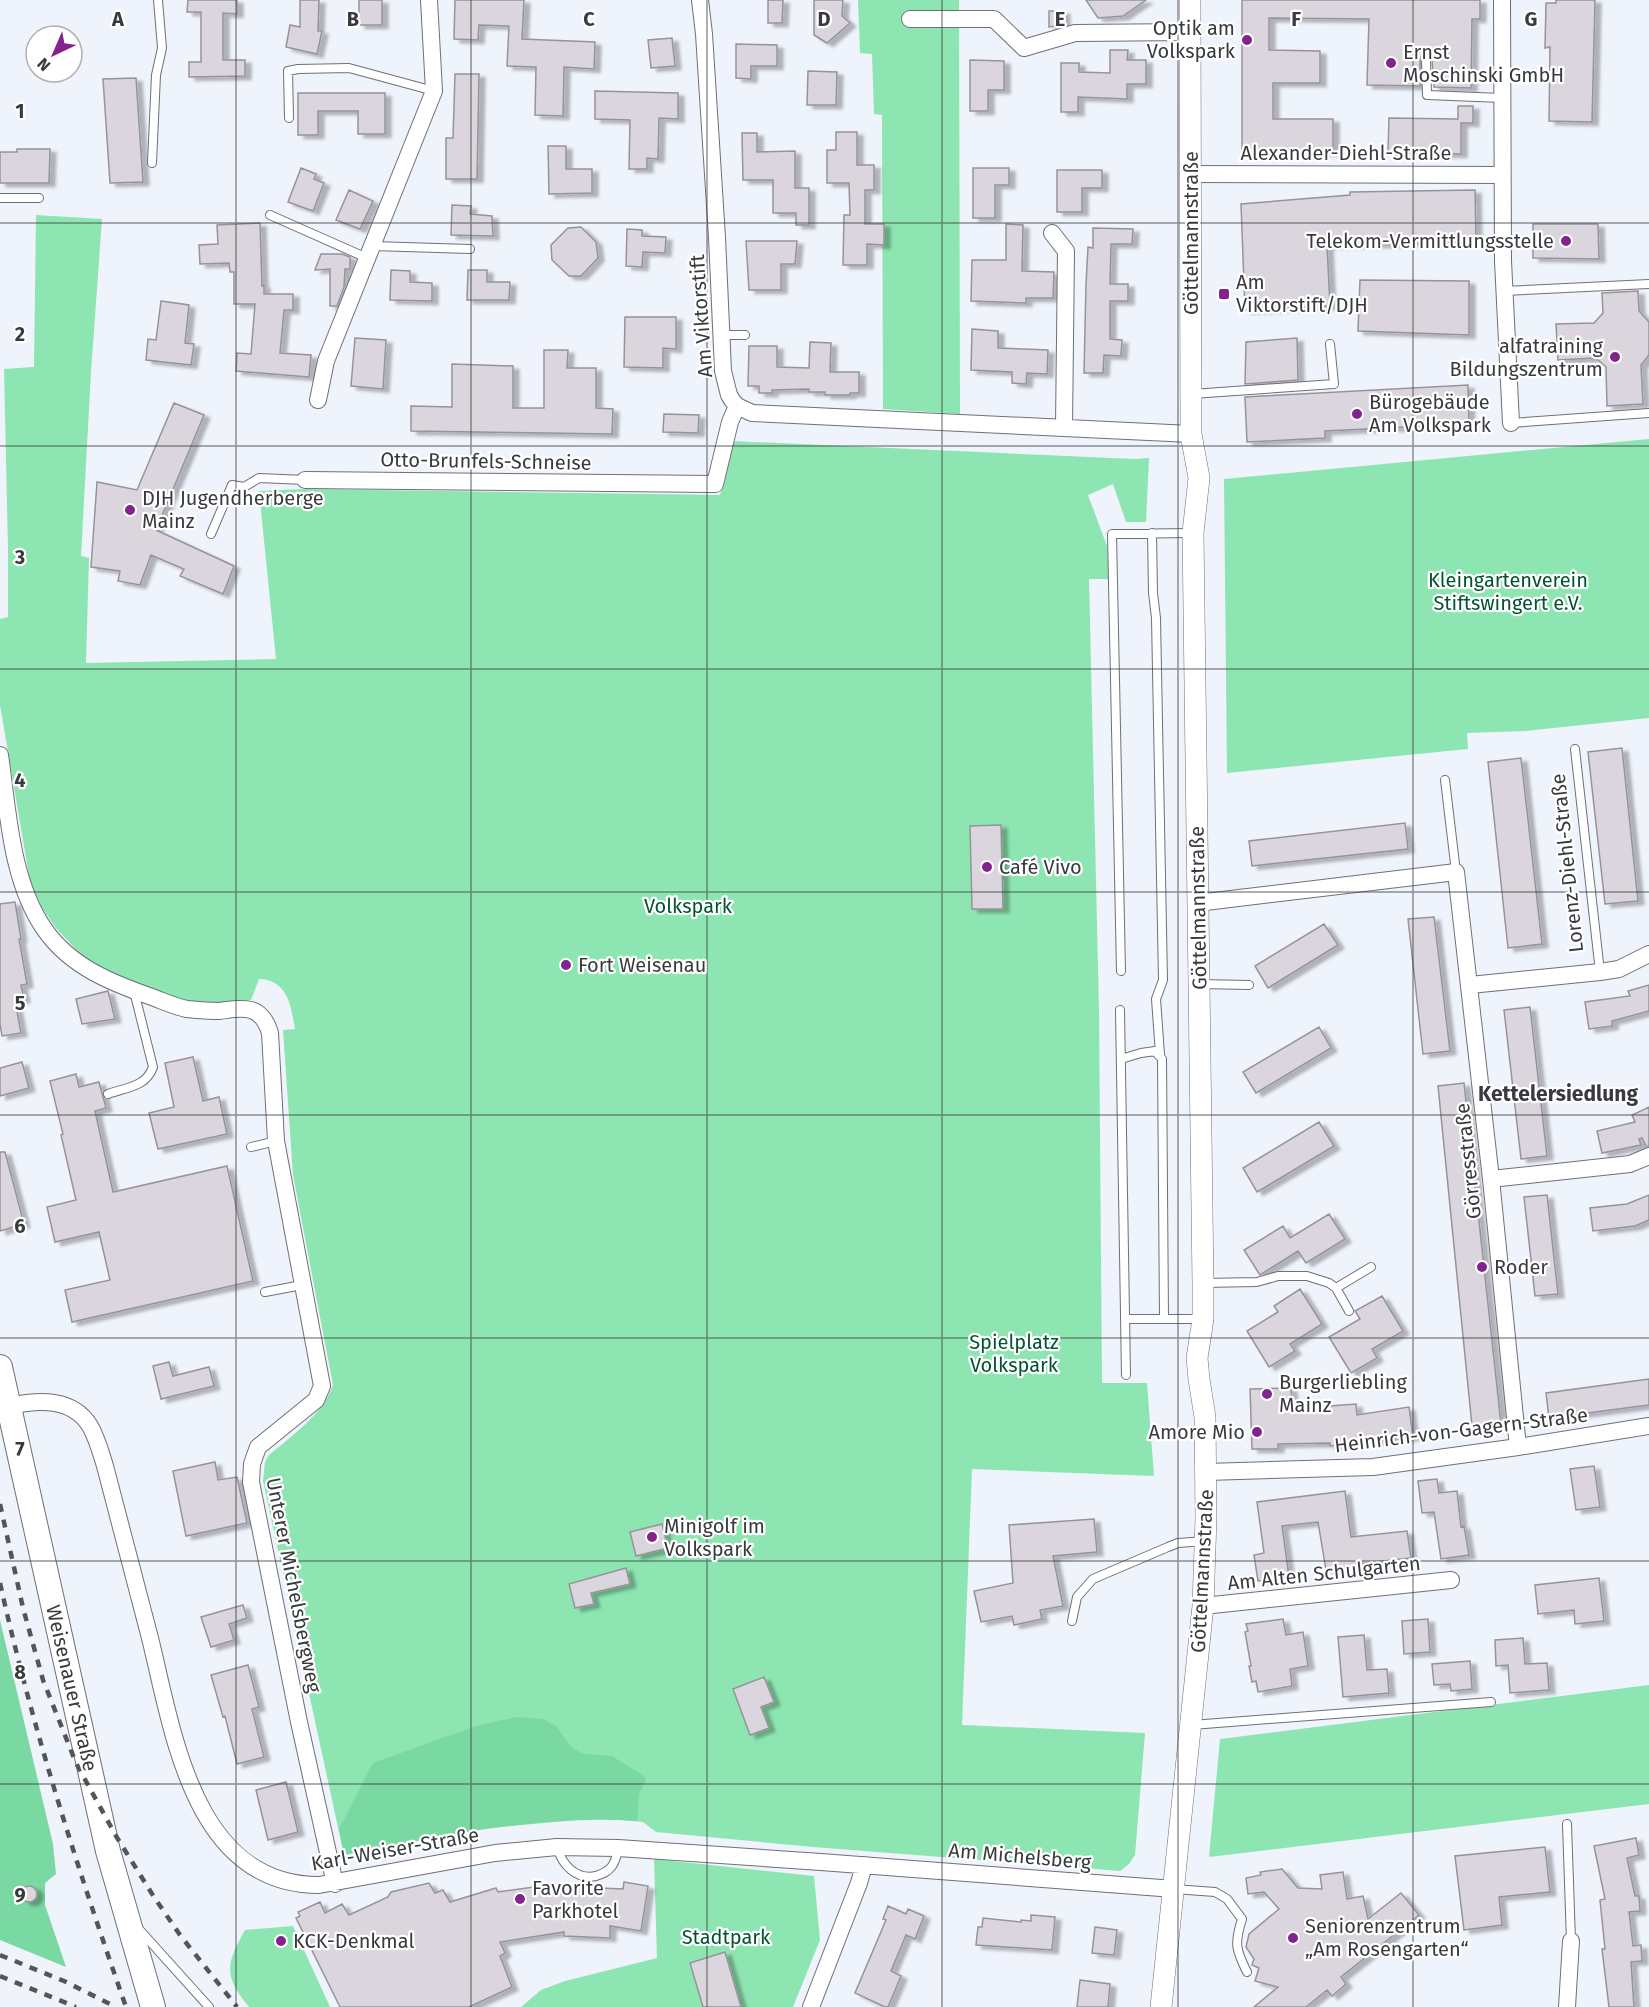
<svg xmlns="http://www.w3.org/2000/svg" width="1649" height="2007" viewBox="0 0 1649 2007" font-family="'Fira Sans',sans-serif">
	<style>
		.green { fill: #8de5b1 }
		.forest { fill: #7ad8a2 }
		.building { fill: #dbd6dd; stroke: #97939a; stroke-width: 1.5; filter: url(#shadow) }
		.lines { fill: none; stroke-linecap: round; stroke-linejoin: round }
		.service-casing { stroke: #6d7077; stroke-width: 10 }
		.minor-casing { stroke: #6d7077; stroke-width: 18 }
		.tertiary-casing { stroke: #6d7077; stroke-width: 22 }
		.secondary-casing { stroke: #6d7077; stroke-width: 26 }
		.service { stroke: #fff; stroke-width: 8 }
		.minor { stroke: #fff; stroke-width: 16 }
		.tertiary { stroke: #fff; stroke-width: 21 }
		.secondary { stroke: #fff; stroke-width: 24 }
		.rail { stroke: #535558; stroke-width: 4.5; stroke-dasharray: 8 8; stroke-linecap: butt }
		.grid { fill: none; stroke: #393a3d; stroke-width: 1.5; stroke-opacity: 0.55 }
		.poi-dot { fill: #83238e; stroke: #fff; stroke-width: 2 }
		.labels { text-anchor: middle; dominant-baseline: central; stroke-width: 4.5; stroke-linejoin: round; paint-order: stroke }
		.poi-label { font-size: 20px; fill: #393a3d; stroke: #fff; text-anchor: start }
		.street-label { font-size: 20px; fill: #393a3d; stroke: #fff }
		.park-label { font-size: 20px; fill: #045230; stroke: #fff }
		.neighbourhood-label { font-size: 21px; font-weight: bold; fill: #393a3d; stroke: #fff }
		.grid-label { font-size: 20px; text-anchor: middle; font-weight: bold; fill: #393a3d; stroke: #fff; stroke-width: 4.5; stroke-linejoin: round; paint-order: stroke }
	</style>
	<defs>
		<filter id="shadow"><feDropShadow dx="6" dy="3.5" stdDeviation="1.5" flood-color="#0004"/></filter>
	</defs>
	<rect width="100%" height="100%" fill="#eff3fb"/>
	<!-- green -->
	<path class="green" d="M858,0H959L960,414L883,409L882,115L874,114L872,54L860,53Z
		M36,215L102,219L91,372L81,556L89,558L86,663L276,659L259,491L305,489L720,495L732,441L1134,459L1149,458L1146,522H1126L1113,484L1088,495L1107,546L1109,579H1089L1099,1010L1102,1383H1147L1154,1476L972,1469L962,1725L1145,1733L1135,1855L1129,1864L1120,1871L813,1847L656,1832L643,1822L600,1818L479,1829L344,1855L263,1481L265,1462L269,1455C294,1434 321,1416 333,1385L293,1175L283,1030L295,1029C291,1006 288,980 259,979L251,1000L242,1003L181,1001L104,971L82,956L55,927L41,906L30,881L0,705V619L8,617V549L4,369L34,367Z
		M1649,439V718L1525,731L1467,733L1468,749L1227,773L1224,479Z
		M1649,1685V1804L1209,1857L1220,1739Z
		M654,1859L814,1876L820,1940L793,2007H521L541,1990L565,1981L657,1958Z
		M293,1926L330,2007H249C223,1975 226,1964 245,1930Z"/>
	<!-- forest -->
	<path class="forest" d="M0,1620L53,1844L56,1874L45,1883V1905L66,1967L0,1940Z
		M517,1717L543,1719L556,1726L571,1747L583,1754L612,1756L644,1776L646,1780L639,1794L637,1821C539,1814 440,1837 344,1855L339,1829L373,1763L476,1726Z"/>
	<!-- building -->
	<path class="building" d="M188,0H237V14L223,13V60H245V76L189,77V62H201V12H187Z
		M300,0H319L318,31H322L317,54L286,47L290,25L300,27Z
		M359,0H382V25H359Z
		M455,0H524L522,39L595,42L594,69L564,67L563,116L535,115L536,67L507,66L509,26L479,25L478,40L454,39Z
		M768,0H783L782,23H768Z
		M814,0H843L842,16L850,23L827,43L814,35Z
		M1086,0H1146L1123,16L1098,18Z
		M1242,0H1480V19H1472L1471,88L1434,87L1432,59L1426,54L1422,55L1420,60V86L1367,85L1369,19L1269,18V50L1320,51V83H1273V119H1333V152H1242Z
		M1556,0H1595L1592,122L1549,121L1550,47L1545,48L1546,3H1556Z
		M1049,11H1064V25L1049,27Z
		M672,38L675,66L651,68L648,40Z
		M736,44L777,45V66H751V79L736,78Z
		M1110,50H1128L1127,60H1146V84H1127V99L1078,97V112H1061V63H1079V72L1110,73Z
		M970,60L1004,61V90H988V111H970Z
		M808,71L837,72L836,105H807Z
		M455,74H479L477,179H446V138H453Z
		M136,78L143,182L110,183L103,79Z
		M595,91L678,93V119L659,118L658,159L647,158V169H629L630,120L595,119Z
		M298,93H385V134H358V111H318V135H298Z
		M1458,106H1473V123H1461V154L1388,153L1389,118L1458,119Z
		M836,132H857V165H874V190H865V224H884V245L867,244V265H843L844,215H850L849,183H827V150H836Z
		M742,133H757V152L795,151V188H809V225H796V213H773V180H743Z
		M548,146H566V169H592V193L549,194Z
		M17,149H50L49,183H0V152H17Z
		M301,168L316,174L314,179L324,183L313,211L288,202Z
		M973,168H1009V185H995V218H973Z
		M1057,170H1102V188H1082V212H1057Z
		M349,190L373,201L360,229L336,220Z
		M1475,190L1476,242L1327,245L1330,306L1245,310L1241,204L1350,195V192Z
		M452,205L471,206L470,214L492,216L493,236L451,235Z
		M260,223L262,286L264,285V294H293V310H284L280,353L311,355L309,377L236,371L237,353L251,354L255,304H234V272H230L229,263L200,264L199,245L218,244L217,225Z
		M1006,224L1023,225L1022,271L1054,272L1053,298H1026V303L971,301L972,260H1006Z
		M1533,224H1598L1599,259L1533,258Z
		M581,227L596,242L598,258L581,276H569L552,260L551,245L568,228Z
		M1093,228L1133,229L1132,244H1111L1110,284H1128V301H1110V339L1122,340L1121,356L1104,355L1103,373H1084L1086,284L1088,247L1093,248Z
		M627,229L642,230V236L666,237L665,253L643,252L642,267L626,266Z
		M746,241H797L795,264H781V290H749Z
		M321,254H342L350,257V269H345L344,287L337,306H330V269L315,270Z
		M391,270L410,271V282L432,283V301L390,300Z
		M468,270H487V282H510L509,300H467Z
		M1360,280L1469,281V335L1358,331Z
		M1638,291L1639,311L1649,322V355L1641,365L1643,404L1607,406L1606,367L1596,358L1558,360L1556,324L1594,323L1603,313L1602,293Z
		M161,301L189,305L185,343L194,344L191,365L146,360L148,339L156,340Z
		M625,317H676V349L663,348V368L624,367Z
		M972,329L998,331V348L1048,350L1047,374L1027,373L1026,384L1012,383V372L971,370Z
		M355,338L386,340L383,389L351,386Z
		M1297,338L1298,380L1245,384L1246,342Z
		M810,342L831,343L830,372H859V393H850V395H825V392H809V389L772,390V393H759V386H748L749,346H777V367L809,368Z
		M544,350H568L567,368H596V408L613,409L612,434L411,431V406L452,407V364L513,366V408H544Z
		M1468,385L1469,424L1325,431V438L1247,442L1245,397Z
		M174,403L204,415L156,530L234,566L223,594L180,576L184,569L151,555L140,585L118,581L120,571L91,567L97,482L137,490Z
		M664,414L699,415L698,433L663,432Z
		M1622,748L1638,901L1605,904L1588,752Z
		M1521,758L1542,944L1508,948L1488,762Z
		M1405,823L1408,849L1252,866L1249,841Z
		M1001,825L1003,909H972L970,826Z
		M15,902L21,939H19L27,984L21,985L24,999L15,1001L21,1033L2,1036L0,1024V904Z
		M1434,917L1450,1051L1423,1054L1408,919Z
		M1324,924L1338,945L1268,988L1255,966Z
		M1649,985V1011L1612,1021V1026L1589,1029L1585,1002L1630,996L1628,991Z
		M108,991L115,1019L82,1024L76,999Z
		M1530,1007L1547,1156L1521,1159L1504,1010Z
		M1319,1027L1331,1048L1256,1093L1243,1072Z
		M193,1057L203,1101L219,1097L227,1134L158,1149L149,1113L174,1107L165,1063Z
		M22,1062L29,1088L0,1096V1068Z
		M76,1074L79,1087L99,1082L106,1108L95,1111L113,1192L227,1166L253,1281L72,1322L65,1290L110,1280L99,1232L55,1242L47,1207L76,1200L61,1135L63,1134L50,1081Z
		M1464,1083L1501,1424L1472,1426L1438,1086Z
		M1649,1107V1146H1646L1642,1138L1639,1139L1641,1145L1602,1153L1597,1131L1635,1122L1632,1115Z
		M1319,1122L1334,1146L1257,1192L1243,1168Z
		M0,1152H5L24,1224L0,1231Z
		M1547,1195L1558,1294L1535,1296L1524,1197Z
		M1649,1195V1220L1635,1226L1593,1231L1590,1208L1627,1204Z
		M1329,1214L1345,1239L1306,1263L1298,1251L1260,1275L1244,1250L1283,1226L1290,1238Z
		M1300,1289L1322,1324L1290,1344L1295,1351L1269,1367L1247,1331L1278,1312L1274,1306Z
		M1382,1296L1403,1331L1372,1349L1377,1358L1351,1373L1329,1337L1360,1319L1355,1311Z
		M169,1362L173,1376L209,1367L214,1386L161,1399L153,1366Z
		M1649,1379V1405L1549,1418L1546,1393Z
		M1291,1388L1292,1407L1288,1409L1356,1404L1357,1415L1409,1407L1413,1437L1330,1446V1443L1278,1444V1449H1252L1250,1389Z
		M215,1462L218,1480L237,1477L247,1523L186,1536L173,1471Z
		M1594,1466L1600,1507L1576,1510L1570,1469Z
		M1437,1479L1439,1493L1457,1491L1461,1527L1464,1526L1469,1555L1441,1559L1434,1512L1422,1513L1418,1481Z
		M1345,1491L1351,1537L1407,1531L1411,1558L1356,1564V1566L1326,1570L1318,1522L1282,1526L1289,1577L1258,1581L1254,1555L1264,1553L1257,1502Z
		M1094,1519L1097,1552L1053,1556L1063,1606L1040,1610L1042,1619L1014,1625L1012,1616L981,1622L974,1591L1013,1583L1009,1525Z
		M662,1524L668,1548L636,1556L630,1532Z
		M626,1568L630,1584L591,1593L594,1604L575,1608L569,1584Z
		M1599,1578L1604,1621L1575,1624L1574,1610L1538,1614L1535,1585Z
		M243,1605L247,1618L229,1624L234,1640L211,1647L201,1617Z
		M1283,1619L1286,1635L1303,1632L1308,1666L1290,1669L1292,1686L1258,1692L1256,1681L1252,1682L1249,1666H1251L1245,1632L1248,1631L1246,1624Z
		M1428,1619L1430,1652L1404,1654L1402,1621Z
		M1364,1635L1367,1670L1387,1669L1389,1693L1343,1697L1338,1637Z
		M1523,1638L1525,1664L1547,1663L1549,1690L1510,1693L1508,1665L1496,1666L1495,1640Z
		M1470,1661L1472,1689L1451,1691L1450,1684L1434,1685L1432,1664Z
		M248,1665L259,1707L252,1709L264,1757L237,1764L225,1716L223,1717L211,1675Z
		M764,1677L774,1702L761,1707L769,1728L750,1735L733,1689Z
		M286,1782L298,1832L268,1840L256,1790Z
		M1636,1838L1639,1855L1627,1858L1635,1896H1639L1640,1911L1629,1912L1633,1946L1641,1945L1642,1961L1631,1962L1634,2007H1609L1602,1949H1605L1600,1900L1605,1899L1594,1846Z
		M1545,1847L1550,1892L1499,1897L1502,1925L1464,1930L1455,1856Z
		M1282,1869L1298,1888L1322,1889L1320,1875L1343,1872L1347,1899L1363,1896L1368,1919L1401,1893L1419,1915L1341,1977L1346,1984L1332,1996L1327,1990L1306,2007H1254L1278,1987L1255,1981L1259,1968L1252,1965L1254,1959L1246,1947L1249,1934L1279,1909L1264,1892L1248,1894L1246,1878L1261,1875L1260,1872Z
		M624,1882L648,1886L641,1931L610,1926V1938L564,1936V1932L500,1942L505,1953L500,1956L512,1987L469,2007H340L296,1918L300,1916L298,1912L320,1902L325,1913L342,1904L349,1915L388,1897L391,1892L429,1883L435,1893L443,1890L450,1902L496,1888L498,1892L555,1884V1886L623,1889Z
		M21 1894a8 8 0 1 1 16 0a8 8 0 1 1-16 0Z
		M888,1906L906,1914L908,1909L924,1916L915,1939L906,1935L891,1971L901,1976L888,2007H885L855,1993L886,1920L883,1919Z
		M1031,1915L1055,1917L1052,1950L976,1945L978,1927H982L983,1918L1021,1922V1920L1031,1921Z
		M1095,1927L1117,1930L1114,1955L1092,1953Z
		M725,1952L741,2007H703L690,1963Z
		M1080,1980L1110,1984L1108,2007H1077Z"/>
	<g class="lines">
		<defs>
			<path id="service" d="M1426,60L1427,95L1502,98
				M289,118L288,71L298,69L349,68L434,91
				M152,163L156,75L162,48L158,0
				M0,198H39
				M270,215L367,258
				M372,246L470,249
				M1504,291L1649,284
				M721,335H745
				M1192,394L1334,384L1330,344
				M1511,423L1649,413
				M1152,533L1153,593L1156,618L1163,980L1156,999L1160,1054
				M211,534L232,485L244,487L259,478L305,480
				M1575,749L1600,972
				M1445,780L1456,872
				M1121,971L1112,534L1192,533
				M1199,984L1249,985
				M1120,1010L1126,1375
				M1121,1059L1141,1053L1155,1051L1162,1059L1164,1319
				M108,1094C127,1087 146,1087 153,1067L134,991
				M251,1147L276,1141
				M1203,1283L1257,1282L1278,1276H1307L1329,1283L1336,1288L1371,1267
				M1336,1288L1349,1311
				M265,1292L302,1285
				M1125,1319H1202
				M1072,1621L1077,1597L1093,1579L1168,1547L1178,1543L1205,1541
				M1192,1725L1491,1702
				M1567,1824L1571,1941
				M557,1847C562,1865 576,1880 596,1876C602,1874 608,1872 612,1866C616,1861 617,1854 618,1848
				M1174,1889L1215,1892L1227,1899L1242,1919C1234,1944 1236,1950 1247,1972
				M137,1927L209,2007"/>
			<path id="minor" d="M700,0L704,34L717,237L723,371L729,395L732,400L737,406L752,413L1191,434
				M1502,0L1503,261L1511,423
				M910,19H994L1024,48L1075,33L1190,32
				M1190,174L1502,175
				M1052,233L1066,251L1064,427
				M318,400L326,361L434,91L429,0
				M305,480L715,484L730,422L737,406
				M0,755C8,811 11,882 45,930C71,967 112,983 152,997C163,1001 175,1007 187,1009C197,1010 209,1011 219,1011C228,1010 241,1007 251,1010C262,1013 267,1023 270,1033L276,1141L322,1386L316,1400L258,1447L252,1464L251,1482L299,1722L335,1884
				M1197,903L1456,872L1491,1179L1518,1447
				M1470,985L1600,972L1619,969L1649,954
				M1491,1179L1630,1164L1649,1156
				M9,1406C38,1400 72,1397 90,1426C97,1438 101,1453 105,1466C120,1523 135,1580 150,1638C173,1731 193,1885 319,1885L495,1853L557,1847L618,1848L821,1862L1174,1889
				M1206,1472L1373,1467L1518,1447L1649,1426
				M1203,1606L1451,1580
				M811,2007L859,1883L864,1865
				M1567,2007L1571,1941"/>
			<path id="tertiary" d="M1161,2007L1203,1606L1206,1518L1205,1417L1199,1379L1197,1358L1203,1319V1284L1193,533L1199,478L1191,434L1190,0"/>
			<path id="secondary" d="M0,1367L108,1851L153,2007"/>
		</defs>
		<!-- service casing -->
		<use href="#service" class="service-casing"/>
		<!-- minor casing -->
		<use href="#minor" class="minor-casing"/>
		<!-- tertiary casing -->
		<use href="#tertiary" class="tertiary-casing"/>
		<!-- secondary casing -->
		<use href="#secondary" class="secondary-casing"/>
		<!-- service -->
		<use href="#service" class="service"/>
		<!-- minor -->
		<use href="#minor" class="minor"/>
		<!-- tertiary -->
		<use href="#tertiary" class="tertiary"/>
		<!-- secondary -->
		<use href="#secondary" class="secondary"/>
		<!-- rail -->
		<path class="rail" d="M0,1504L23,1608L43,1680L76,1763L116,1836L154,1897L180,1935L237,2007
			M0,1583C32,1727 77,1867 126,2007
			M0,1955L64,1981L116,2007
			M0,1976L76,2007"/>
	</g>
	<!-- grid -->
	<path class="grid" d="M236,0V2007M471,0V2007M707,0V2007M942,0V2007M1178,0V2007M1413,0V2007M0,223H1649M0,446H1649M0,669H1649M0,892H1649M0,1115H1649M0,1338H1649M0,1561H1649M0,1784H1649"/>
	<!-- markers -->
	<g class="poi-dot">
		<circle cx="1247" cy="40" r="6"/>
		<circle cx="1391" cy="63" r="6"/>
		<circle cx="1566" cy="241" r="6"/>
		<rect x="1218" y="288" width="12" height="12" rx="3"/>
		<circle cx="1615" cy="357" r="6"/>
		<circle cx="1357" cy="414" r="6"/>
		<circle cx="130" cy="510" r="6"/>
		<circle cx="987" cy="867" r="6"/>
		<circle cx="566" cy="965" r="6"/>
		<circle cx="1482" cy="1267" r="6"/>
		<circle cx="1267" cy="1394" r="6"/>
		<circle cx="1257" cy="1432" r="6"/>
		<circle cx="652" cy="1537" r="6"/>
		<circle cx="520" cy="1899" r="6"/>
		<circle cx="1293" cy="1938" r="6"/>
		<circle cx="281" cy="1941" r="6"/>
	</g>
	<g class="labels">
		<!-- poi labels -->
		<g class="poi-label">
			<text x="1235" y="28" text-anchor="end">Optik am<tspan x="1235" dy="23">Volkspark</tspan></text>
			<text x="1403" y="52">Ernst<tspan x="1403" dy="23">Moschinski GmbH</tspan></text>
			<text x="1554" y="241" text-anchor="end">Telekom-Vermittlungsstelle</text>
			<text x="1236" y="282">Am<tspan x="1236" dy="23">Viktorstift/DJH</tspan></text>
			<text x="1603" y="346" text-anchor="end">alfatraining<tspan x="1603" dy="23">Bildungszentrum</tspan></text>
			<text x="1369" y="402">Bürogebäude<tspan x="1369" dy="23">Am Volkspark</tspan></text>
			<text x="142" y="498">DJH Jugendherberge<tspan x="142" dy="23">Mainz</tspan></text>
			<text x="999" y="867">Café Vivo</text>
			<text x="578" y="965">Fort Weisenau</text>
			<text x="1494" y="1267">Roder</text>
			<text x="1279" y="1382">Burgerliebling<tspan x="1279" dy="23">Mainz</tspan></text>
			<text x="1245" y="1432" text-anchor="end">Amore Mio</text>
			<text x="664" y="1526">Minigolf im<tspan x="664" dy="23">Volkspark</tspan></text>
			<text x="532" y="1888">Favorite<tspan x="532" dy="23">Parkhotel</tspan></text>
			<text x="1305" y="1926">Seniorenzentrum<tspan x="1305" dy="23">„Am Rosengarten“</tspan></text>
			<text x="293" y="1941">KCK-Denkmal</text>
		</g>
		<!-- street labels -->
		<g class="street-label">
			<text x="1346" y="153">Alexander-Diehl-Straße</text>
			<text transform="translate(1191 233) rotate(-90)">Göttelmannstraße</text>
			<text transform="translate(701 316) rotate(-94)">Am Viktorstift</text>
			<text transform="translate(486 461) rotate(1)">Otto-Brunfels-Schneise</text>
			<text transform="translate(1567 863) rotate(-96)">Lorenz-Diehl-Straße</text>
			<text transform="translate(1198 908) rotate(-91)">Göttelmannstraße</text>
			<text transform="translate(1468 1161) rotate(-96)">Görresstraße</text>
			<text transform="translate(1461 1430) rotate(-7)">Heinrich-von-Gagern-Straße</text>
			<text transform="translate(1202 1571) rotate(-87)">Göttelmannstraße</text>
			<text transform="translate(1324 1573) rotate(-6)">Am Alten Schulgarten</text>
			<text transform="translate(294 1585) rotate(79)">Unterer Michelsbergweg</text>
			<text transform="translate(72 1688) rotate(77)">Weisenauer Straße</text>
			<text transform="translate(395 1849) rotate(-10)">Karl-Weiser-Straße</text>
			<text transform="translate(1020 1856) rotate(5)">Am Michelsberg</text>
		</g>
		<!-- park labels -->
		<g class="park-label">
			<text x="1508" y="580">Kleingartenverein<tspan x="1508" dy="23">Stiftswingert e.V.</tspan></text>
			<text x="688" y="906">Volkspark</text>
			<text x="1014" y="1342">Spielplatz<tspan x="1014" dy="23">Volkspark</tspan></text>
			<text x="726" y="1937">Stadtpark</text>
		</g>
		<!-- neighbourhood labels -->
		<g class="neighbourhood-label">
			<text x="1558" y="1094">Kettelersiedlung</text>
		</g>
	</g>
	<g class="grid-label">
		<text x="118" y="26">A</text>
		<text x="353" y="26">B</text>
		<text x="589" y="26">C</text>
		<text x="824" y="26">D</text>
		<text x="1060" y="26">E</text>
		<text x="1296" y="26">F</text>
		<text x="1531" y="26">G</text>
		<text x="20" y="118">1</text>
		<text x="20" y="341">2</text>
		<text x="20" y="564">3</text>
		<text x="20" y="787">4</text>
		<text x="20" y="1010">5</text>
		<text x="20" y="1233">6</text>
		<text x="20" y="1456">7</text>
		<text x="20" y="1679">8</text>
		<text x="20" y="1902">9</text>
	</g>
	<!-- north arrow -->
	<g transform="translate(54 54) rotate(224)"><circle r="28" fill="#ffffff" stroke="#b0b0b1" stroke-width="1.5"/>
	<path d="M0-4.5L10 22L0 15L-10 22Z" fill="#83238e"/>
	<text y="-9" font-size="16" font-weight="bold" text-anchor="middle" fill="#393a3d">N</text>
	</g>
</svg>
